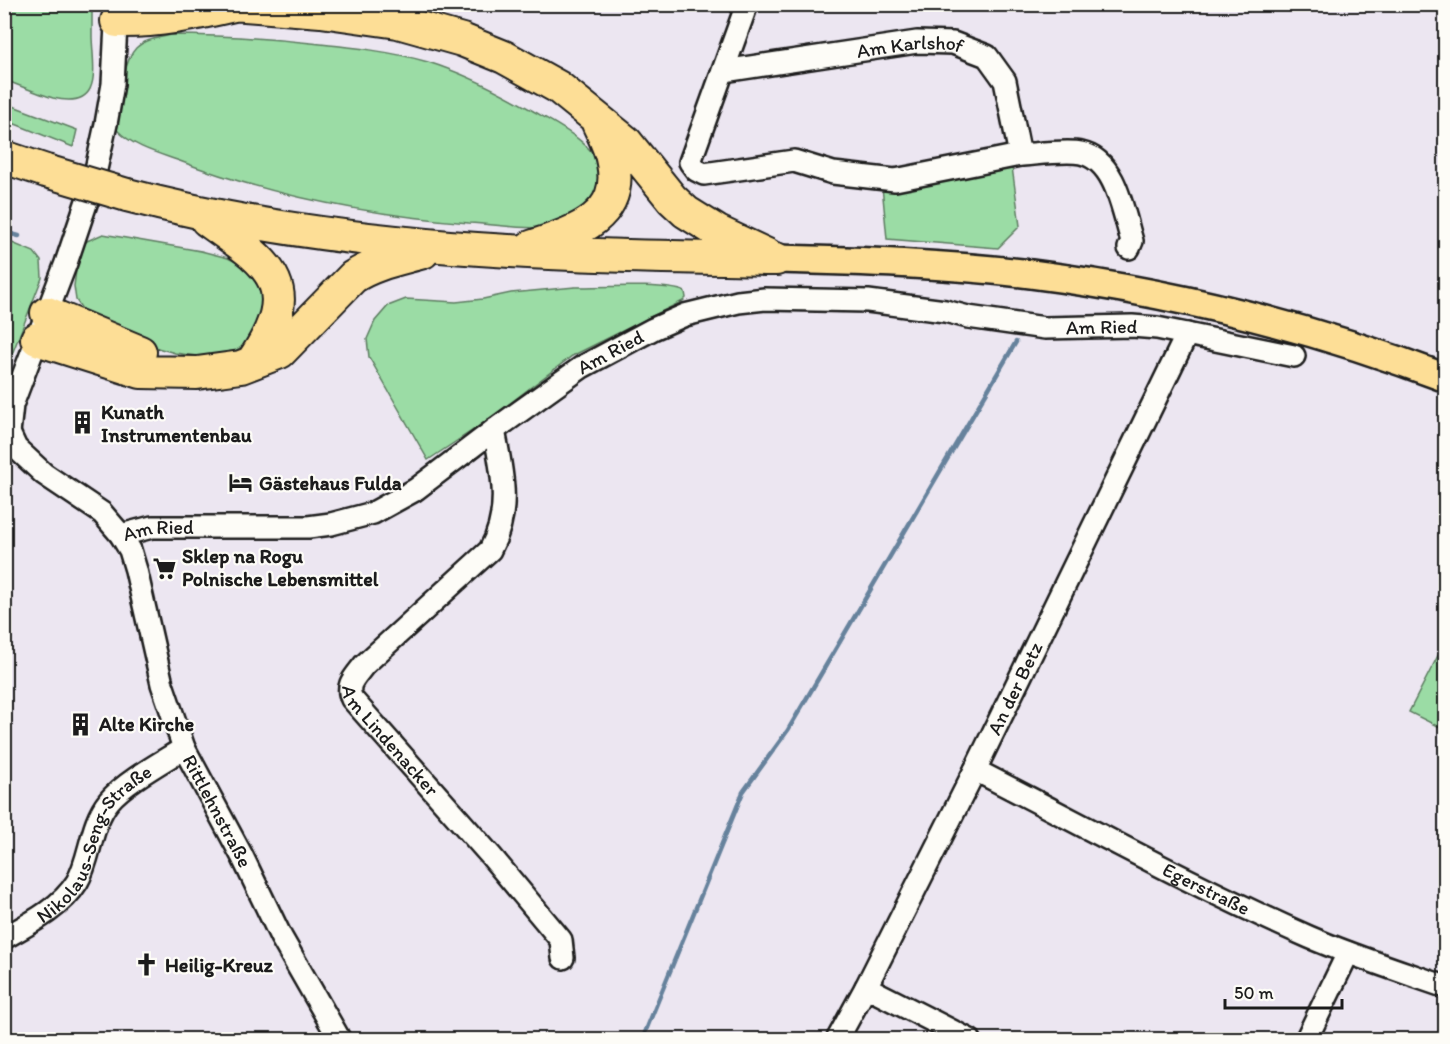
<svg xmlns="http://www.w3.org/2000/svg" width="1450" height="1044" viewBox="0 0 1450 1044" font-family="Itim,sans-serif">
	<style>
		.green { fill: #9bdca5; stroke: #5c7c60; stroke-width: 1.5 }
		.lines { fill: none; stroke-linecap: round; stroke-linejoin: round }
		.stream { stroke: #66829c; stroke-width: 4.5 }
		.minor-casing { stroke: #1c1c1c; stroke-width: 26 }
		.major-casing { stroke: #1c1c1c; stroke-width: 32 }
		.highway-casing { stroke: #1c1c1c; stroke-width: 36 }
		.minor { stroke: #fdfcf7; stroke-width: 21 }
		.major { stroke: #fdde96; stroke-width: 27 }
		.highway { stroke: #fdde96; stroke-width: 32 }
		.highway-bridge-casing { stroke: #1c1c1c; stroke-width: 36; stroke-linecap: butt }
		.highway-bridge { stroke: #fdde96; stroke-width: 32 }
		.labels { text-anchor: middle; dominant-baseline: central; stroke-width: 4.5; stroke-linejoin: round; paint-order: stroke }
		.street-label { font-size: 20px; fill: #1c1c1c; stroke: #fdfcf7 }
		.poi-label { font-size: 20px; font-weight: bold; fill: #1c1c1c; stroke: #fdfcf7; text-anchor: start }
	</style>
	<rect width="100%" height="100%" fill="#ece6f1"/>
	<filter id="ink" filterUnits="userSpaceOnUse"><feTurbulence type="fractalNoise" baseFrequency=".0167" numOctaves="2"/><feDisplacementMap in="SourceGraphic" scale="12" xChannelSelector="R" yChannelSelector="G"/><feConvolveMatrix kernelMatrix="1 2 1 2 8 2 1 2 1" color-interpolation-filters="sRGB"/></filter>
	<g filter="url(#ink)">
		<!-- green -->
		<path class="green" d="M4,5H92C92,15 92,26 92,37C93,68 104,110 53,98C37,93 20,86 5,80Z
			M171,35C218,35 264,38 311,43C351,47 390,51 428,62C466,74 501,92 535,112C556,124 602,147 601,175C600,184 596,194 594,202C582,209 559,226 546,227C521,230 494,224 469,223C369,215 271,196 177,160C157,153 132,146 117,130C120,109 121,63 136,48C145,39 159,38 171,35Z
			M5,103L77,130L73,147L5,120Z
			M1012,167L1020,226L998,248L887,239L882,186Z
			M103,234L201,251L228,258L248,268L259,282L265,296V314L248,343L235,351L217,356H196L175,353L147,345L84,312L76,300L74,286L76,271L82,246L87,241Z
			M5,240L34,252L41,261L42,278L5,372Z
			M575,287C598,287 668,283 685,292L686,298L683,301L572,356L488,420L428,460L369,357L367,339L375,321L388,306L406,299L456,302L483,299L511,293Z
			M1445,642V730L1409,712Z"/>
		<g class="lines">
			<!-- stream -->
			<path class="stream" d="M4,232L19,236
				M642,1040L743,792L788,730L1016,342"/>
			<defs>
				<g id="minor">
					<path d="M747,4L690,162L696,170L704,174L794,161L833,173L895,180L1020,155"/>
					<path id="s1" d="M724,71L917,42L953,43L987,56L1005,81L1020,155C1036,154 1067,150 1081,153C1116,160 1123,212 1132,241L1129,248"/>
					<path id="s2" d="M494,430C502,472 512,510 490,550L364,665C355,677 345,685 352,699L491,856L561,940L563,958"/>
					<path id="s3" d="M9,433L16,448L44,474L102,513L121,535L130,550L136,570L162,684L184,748L242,856L281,937L340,1040"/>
					<path d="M9,433L12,405L66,263L93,183L106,124L113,84L117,4"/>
					<path id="s4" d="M121,535L152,527H308L331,524L373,513L415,490L494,430L582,367L653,329L685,315L738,302L765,299L868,301L945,311L968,317L1045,328L1132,326L1157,328L1294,356"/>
					<path id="s5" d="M975,770C1085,826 1195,887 1309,937C1353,956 1400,971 1446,987"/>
					<path id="s6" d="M4,938C29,924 61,908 77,882C91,858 90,824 109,801C125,782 162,762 184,748"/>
					<path d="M866,987L970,1040"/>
					<path id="s7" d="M837,1040L866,987L975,770L1187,334"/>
					<path d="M1306,1040L1348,953"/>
				</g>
				<path id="major" d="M776,259C861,261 946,264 1031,274C1172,292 1312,327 1446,378"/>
				<path id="highway" d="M232,4L321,11L398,22L462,40L504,57L558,87L626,142L672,199L686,212L718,232L767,255
					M117,21C157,22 196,14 234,5
					M4,157L46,171
					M127,195C339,251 558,256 776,259
					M207,220C269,264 305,284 253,361
					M531,247C572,233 624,219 613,163C611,149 604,136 598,123
					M47,313L140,352
					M37,339L141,372L197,373L241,367L280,352L353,277C375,263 399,259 423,252"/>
			</defs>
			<!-- minor casing -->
			<use href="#minor" class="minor-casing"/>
			<!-- major casing -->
			<use href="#major" class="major-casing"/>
			<!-- highway casing -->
			<use href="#highway" class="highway-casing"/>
			<!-- minor -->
			<use href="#minor" class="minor"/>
			<!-- major -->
			<use href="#major" class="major"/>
			<!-- highway -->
			<use href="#highway" class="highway"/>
			<defs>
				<path id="highway-bridge" d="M46,171L127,195"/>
			</defs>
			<!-- highway-bridge casing -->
			<use href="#highway-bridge" class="highway-bridge-casing"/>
			<!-- highway-bridge -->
			<use href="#highway-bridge" class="highway-bridge"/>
		</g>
	</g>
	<!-- icons -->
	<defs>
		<symbol id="building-bare" viewBox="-9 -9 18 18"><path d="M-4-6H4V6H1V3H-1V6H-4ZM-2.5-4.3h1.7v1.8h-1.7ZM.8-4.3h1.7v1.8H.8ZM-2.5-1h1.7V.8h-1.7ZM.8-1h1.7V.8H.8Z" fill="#1c1c1c" stroke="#fdfcf7" stroke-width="2.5" paint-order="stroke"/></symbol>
		<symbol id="hotel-bare" viewBox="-9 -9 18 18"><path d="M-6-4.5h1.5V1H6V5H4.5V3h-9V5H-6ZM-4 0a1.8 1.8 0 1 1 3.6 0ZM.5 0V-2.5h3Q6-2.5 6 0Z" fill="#1c1c1c" stroke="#fdfcf7" stroke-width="2.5" paint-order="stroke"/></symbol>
		<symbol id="supermarket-bare" viewBox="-9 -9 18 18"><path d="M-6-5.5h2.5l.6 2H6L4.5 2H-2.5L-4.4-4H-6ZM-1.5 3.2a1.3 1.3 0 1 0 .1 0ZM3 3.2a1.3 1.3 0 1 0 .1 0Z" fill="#1c1c1c" stroke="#fdfcf7" stroke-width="2.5" paint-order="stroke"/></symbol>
		<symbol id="church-bare" viewBox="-9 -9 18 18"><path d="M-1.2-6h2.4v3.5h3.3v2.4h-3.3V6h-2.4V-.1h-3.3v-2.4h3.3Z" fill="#1c1c1c" stroke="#fdfcf7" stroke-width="2.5" paint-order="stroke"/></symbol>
	</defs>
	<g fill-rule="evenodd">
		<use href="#building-bare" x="66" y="406" width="33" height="33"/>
		<use href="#hotel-bare" x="224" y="466" width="33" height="33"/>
		<use href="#supermarket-bare" x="148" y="552" width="33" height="33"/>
		<use href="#building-bare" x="64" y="708" width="33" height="33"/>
		<use href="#church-bare" x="130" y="948" width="33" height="33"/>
	</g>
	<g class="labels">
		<!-- street labels -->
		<g class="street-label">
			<text stroke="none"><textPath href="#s1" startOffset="188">Am Karlshof</textPath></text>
			<text stroke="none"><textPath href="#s4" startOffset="1046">Am Ried</textPath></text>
			<text stroke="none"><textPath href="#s4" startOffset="542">Am Ried</textPath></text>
			<text stroke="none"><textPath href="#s4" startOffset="38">Am Ried</textPath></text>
			<text stroke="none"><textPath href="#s7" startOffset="394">An der Betz</textPath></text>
			<text stroke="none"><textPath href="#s2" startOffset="388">Am Lindenacker</textPath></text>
			<text stroke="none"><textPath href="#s3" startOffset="448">Rittlehnstraße</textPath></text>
			<text stroke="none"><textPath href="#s6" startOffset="136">Nikolaus-Seng-Straße</textPath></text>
			<text stroke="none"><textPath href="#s5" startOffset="260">Egerstraße</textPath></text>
		</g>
		<!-- poi labels -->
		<g class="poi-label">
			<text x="101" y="412">Kunath<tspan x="101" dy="23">Instrumentenbau</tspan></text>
			<text x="259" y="483">Gästehaus Fulda</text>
			<text x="182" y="556">Sklep na Rogu<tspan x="182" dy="23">Polnische Lebensmittel</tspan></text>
			<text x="99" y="724">Alte Kirche</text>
			<text x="165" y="965">Heilig-Kreuz</text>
		</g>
	</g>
	<!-- margin -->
	<rect width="1450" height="1044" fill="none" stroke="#fdfcf7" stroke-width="24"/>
	<rect x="12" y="12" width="1426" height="1020" fill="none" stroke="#1c1c1c" stroke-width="2" filter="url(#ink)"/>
	<!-- scale -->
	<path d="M1225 999v9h117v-9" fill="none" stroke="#1c1c1c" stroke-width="3"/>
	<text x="1234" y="999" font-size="18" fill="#1c1c1c" stroke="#fdfcf7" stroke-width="4.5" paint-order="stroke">50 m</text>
</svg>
